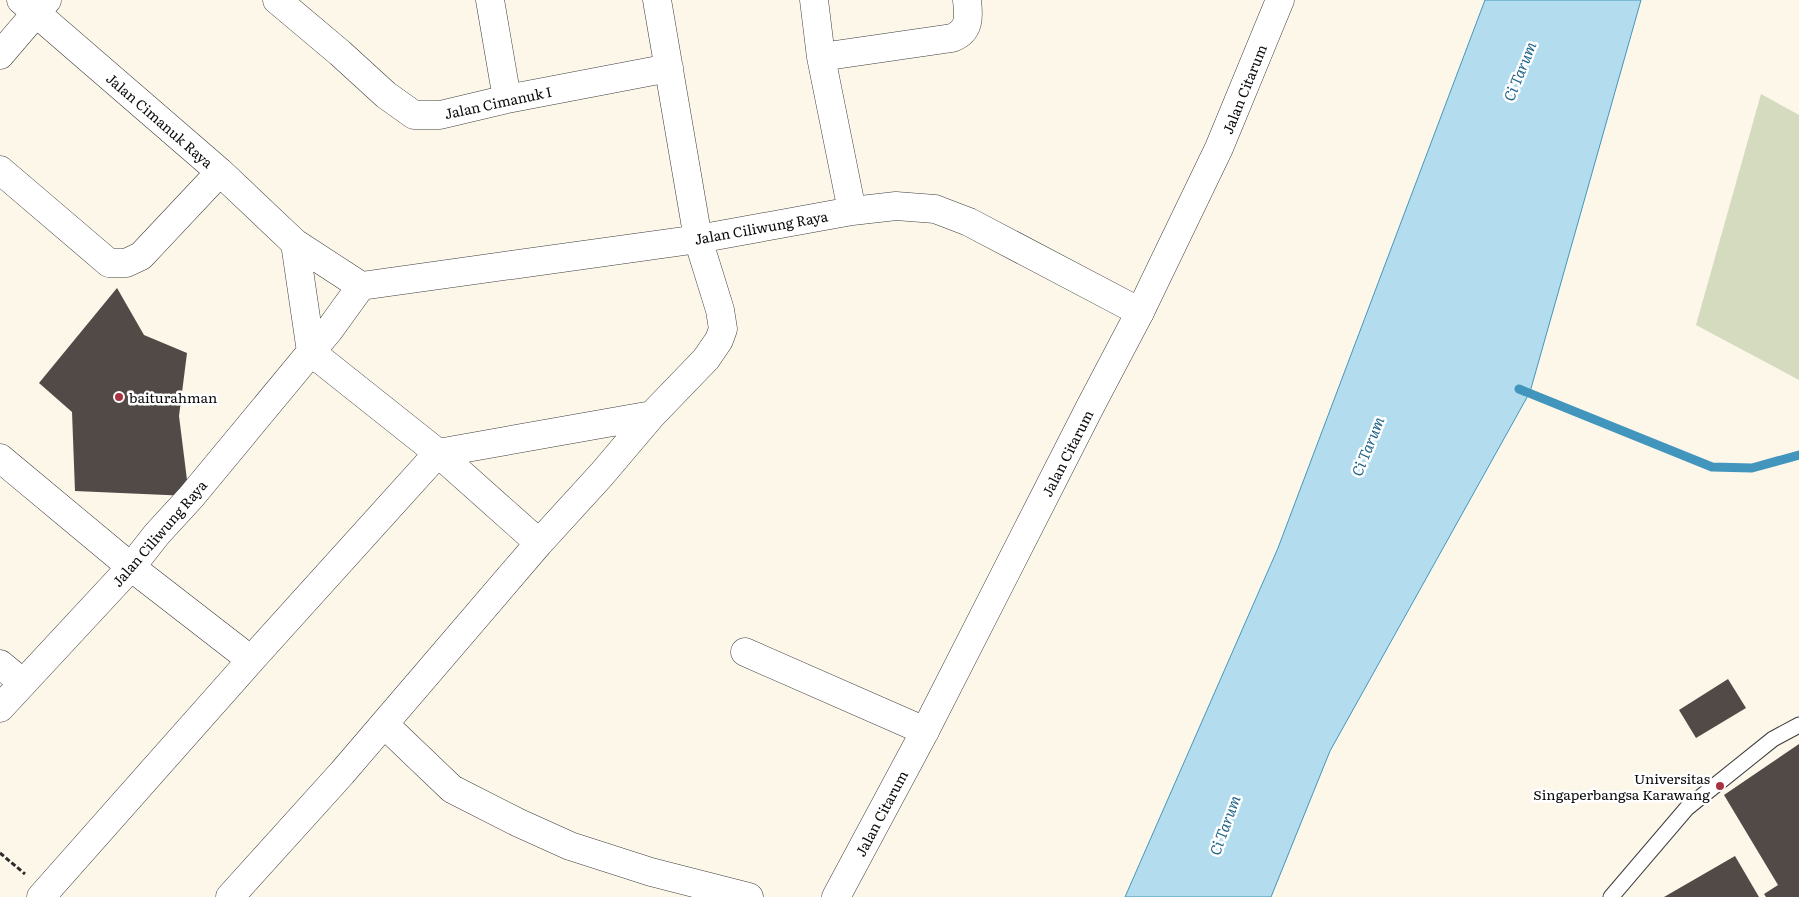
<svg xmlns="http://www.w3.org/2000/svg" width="1799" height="897" viewBox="0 0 1799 897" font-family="Literata,serif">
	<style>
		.cemetery { fill: #d4dbbe }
		.water { fill: #b3ddee; stroke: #4296bd }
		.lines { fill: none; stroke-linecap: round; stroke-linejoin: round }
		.stream { stroke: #4296bd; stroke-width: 9 }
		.building { fill: #514a47 }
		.service-casing { stroke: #3d3d3d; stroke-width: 17 }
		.minor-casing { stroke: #3d3d3d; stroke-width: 29 }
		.tertiary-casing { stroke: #3d3d3d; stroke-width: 29 }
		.path { stroke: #2c2c2c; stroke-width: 3; stroke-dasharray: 5 2.5; stroke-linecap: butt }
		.service { stroke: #fff; stroke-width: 15 }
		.minor { stroke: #fff; stroke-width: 28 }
		.tertiary { stroke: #fff; stroke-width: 28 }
		.poi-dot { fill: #a93241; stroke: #fff; stroke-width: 2 }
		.labels { text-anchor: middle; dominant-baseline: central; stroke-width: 5; stroke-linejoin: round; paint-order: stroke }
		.street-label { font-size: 14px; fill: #0a0a0a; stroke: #fff }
		.poi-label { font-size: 14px; fill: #0a0a0a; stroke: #fff; text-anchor: start }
		.water-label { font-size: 15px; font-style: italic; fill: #22668c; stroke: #fff }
	</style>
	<rect width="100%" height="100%" fill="#fdf7e9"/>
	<!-- cemetery -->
	<path class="cemetery" d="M1761,94L1799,115V380L1696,325Z"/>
	<!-- water -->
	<path class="water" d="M1485,0H1641L1530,392L1330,751L1271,897H1125L1278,548Z"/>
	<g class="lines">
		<!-- stream -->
		<path class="stream" d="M1519,389L1712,467L1752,468L1799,455"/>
	</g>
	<!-- building -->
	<path class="building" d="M117,288L144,335L187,353L179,416L189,496L75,491L72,412L39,383Z
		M1728,679L1746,708L1696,738L1679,710Z
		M1799,744V897H1766L1764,894L1778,885L1724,795Z
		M1735,856L1759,897H1664Z"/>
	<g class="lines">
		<defs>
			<path id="service" d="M1611,897L1687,808L1773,739L1799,725"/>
			<path id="minor" d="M21,0L220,172L295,243
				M277,0L340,53L386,95L414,115H440L507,99L669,68
				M490,0L507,99
				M814,0L821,57L852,211
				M0,55L47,0
				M821,57L952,38C970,31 969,17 967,0
				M0,170L109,263H126L141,256L220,172
				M311,352L295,243L361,286L698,239L852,211L896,206L935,209L969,222L1140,312
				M311,352L438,453L539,543
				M0,458L131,567L251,660
				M745,652L925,731
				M0,664L23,683
				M0,708L131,567L157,534L191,497L330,329L361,286
				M384,724L452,789L519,823L570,846L651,872L749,897
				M41,897L251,660L438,453L652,415
				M230,897L342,773L539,543L602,474L652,415L706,359L719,340L723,329L720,310L698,239L657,0"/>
			<path id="tertiary" d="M836,897L925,731L1090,407L1140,312L1219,148L1280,0"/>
		</defs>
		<!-- service casing -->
		<use href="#service" class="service-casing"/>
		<!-- minor casing -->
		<use href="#minor" class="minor-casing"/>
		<!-- tertiary casing -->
		<use href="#tertiary" class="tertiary-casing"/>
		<!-- path -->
		<path class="path" d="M0,853L25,874"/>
		<!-- service -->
		<use href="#service" class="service"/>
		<!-- minor -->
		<use href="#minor" class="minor"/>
		<!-- tertiary -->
		<use href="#tertiary" class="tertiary"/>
	</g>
	<!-- markers -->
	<g class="poi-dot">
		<circle cx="119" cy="397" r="5"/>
		<circle cx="1720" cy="786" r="5"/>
	</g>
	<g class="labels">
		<!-- street labels -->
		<g class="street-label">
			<text transform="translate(1244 89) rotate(-68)">Jalan Citarum</text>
			<text transform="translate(498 102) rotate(-12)">Jalan Cimanuk I</text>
			<text transform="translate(160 120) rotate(41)">Jalan Cimanuk Raya</text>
			<text transform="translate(761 227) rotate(-10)">Jalan Ciliwung Raya</text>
			<text transform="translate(1067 453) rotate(-63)">Jalan Citarum</text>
			<text transform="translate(159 533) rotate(-49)">Jalan Ciliwung Raya</text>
			<text transform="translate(881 813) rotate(-62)">Jalan Citarum</text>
		</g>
		<!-- poi labels -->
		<g class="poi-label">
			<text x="129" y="397">baiturahman</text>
			<text x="1710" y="778" text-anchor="end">Universitas<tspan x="1710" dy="16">Singaperbangsa Karawang</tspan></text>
		</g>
		<!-- water labels -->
		<g class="water-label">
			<text transform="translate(1519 71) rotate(-68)">Ci Tarum</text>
			<text transform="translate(1367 446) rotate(-68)">Ci Tarum</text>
			<text transform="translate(1224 825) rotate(-70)">Ci Tarum</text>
		</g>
	</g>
</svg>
